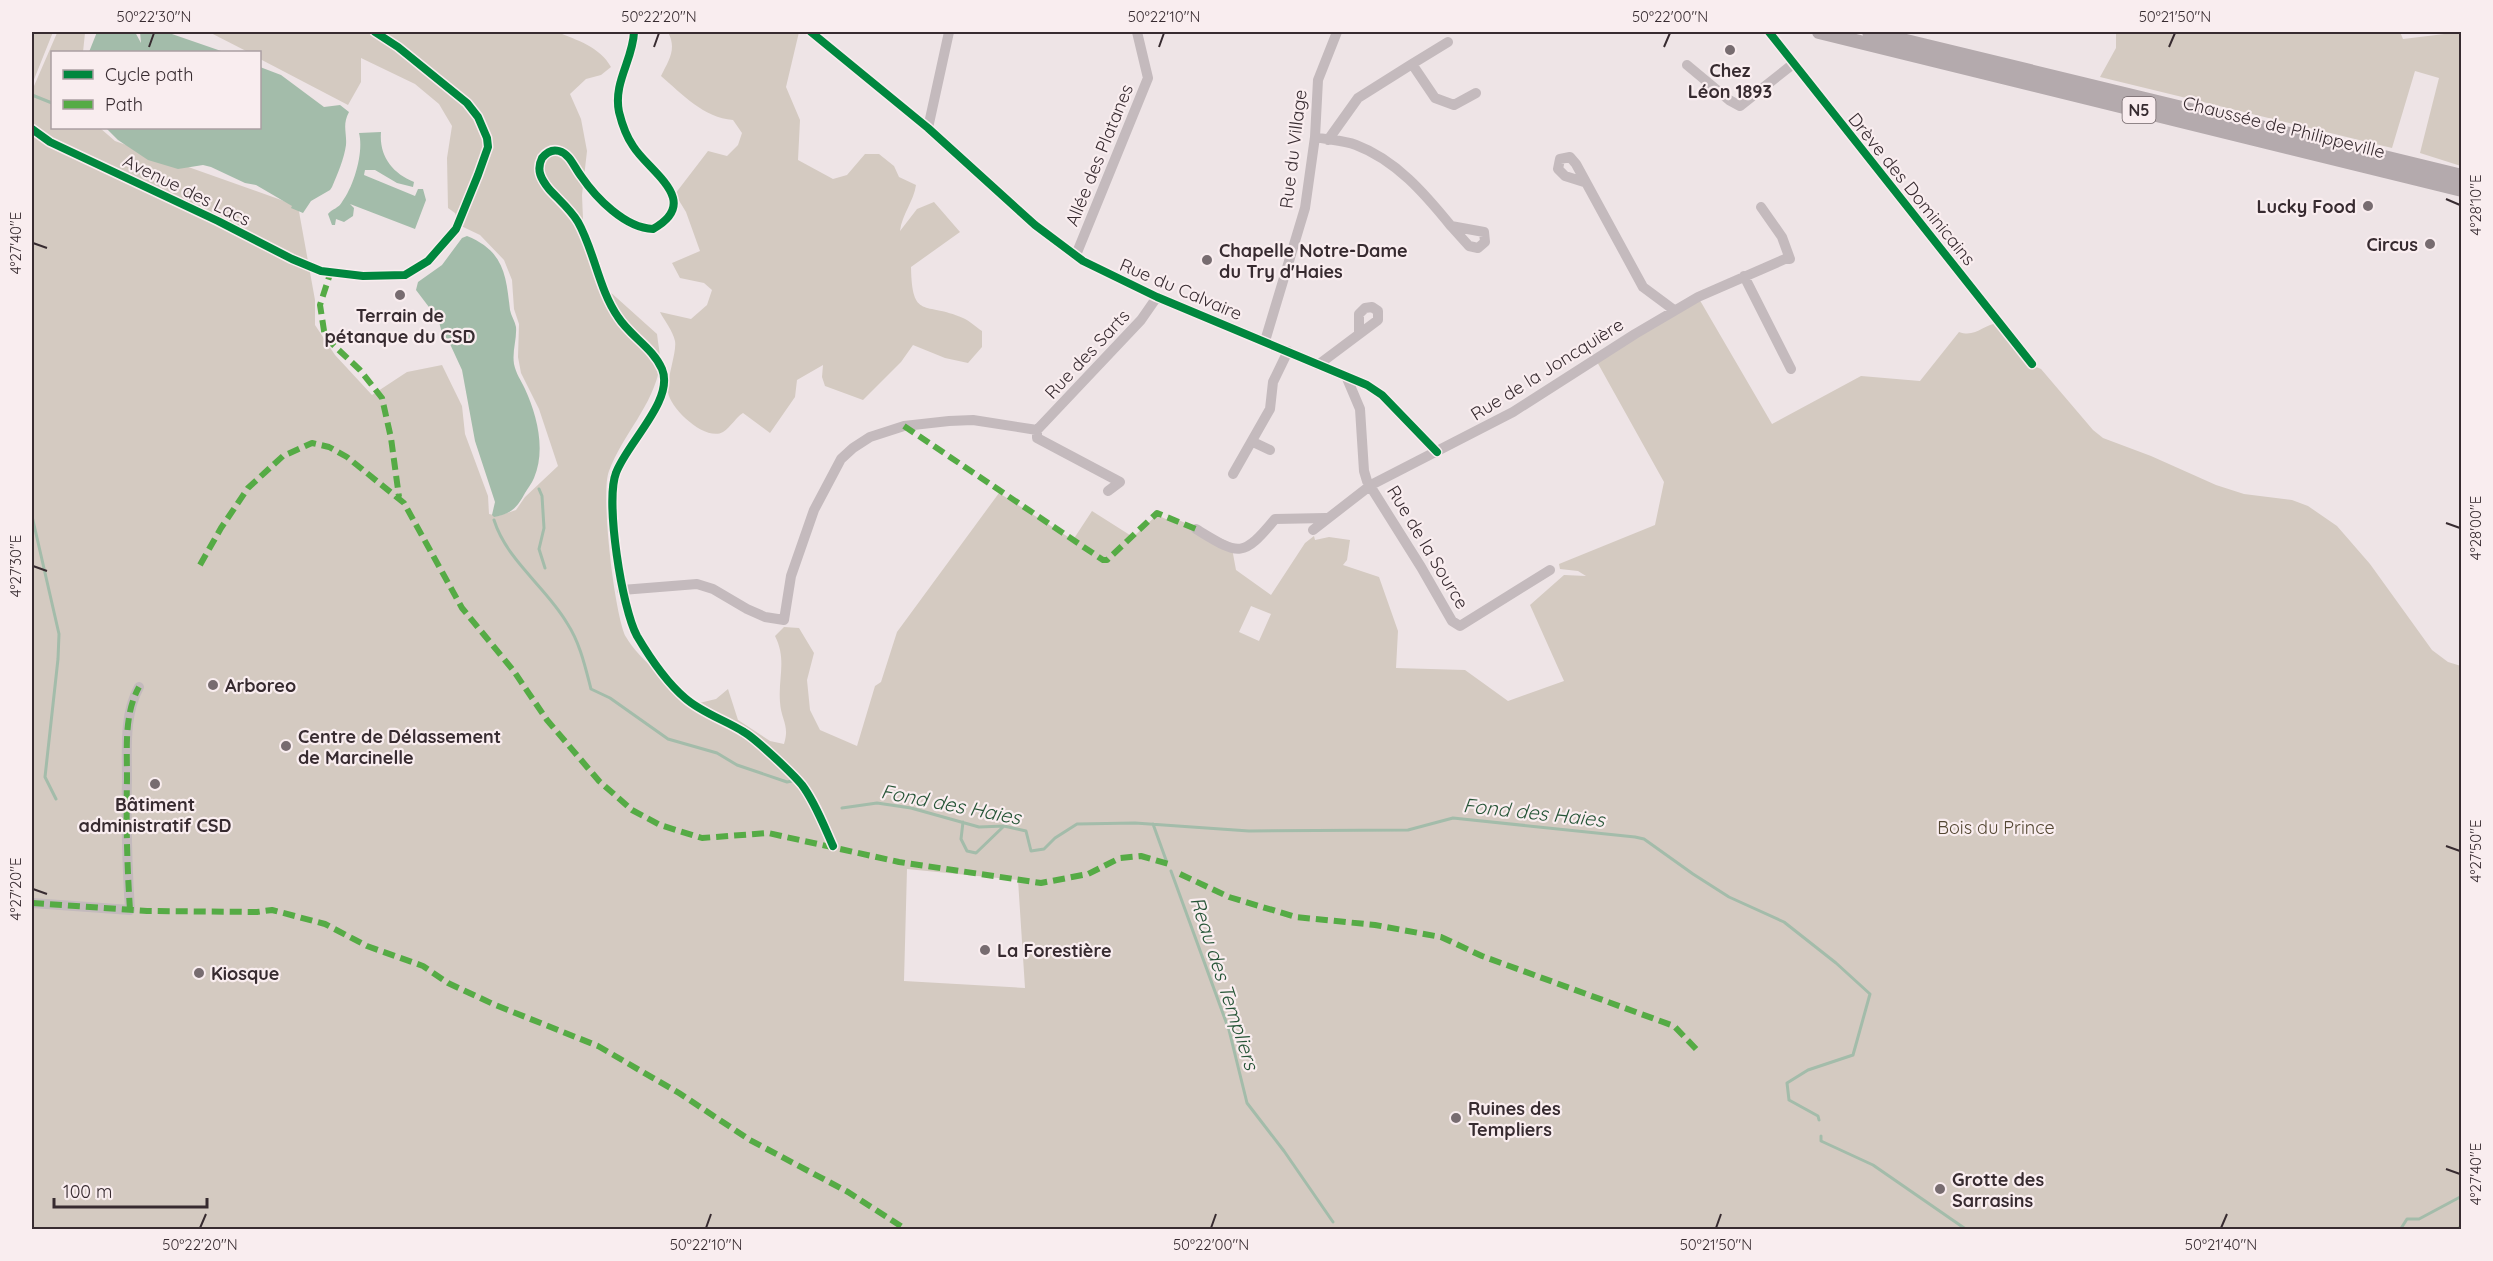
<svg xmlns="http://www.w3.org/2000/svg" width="2493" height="1261" viewBox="0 0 2493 1261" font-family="Quicksand,sans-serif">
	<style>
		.green { fill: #d4cac1; fill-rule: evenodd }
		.water { fill: #a3bcaa }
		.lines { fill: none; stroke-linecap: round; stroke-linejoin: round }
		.stream { stroke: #a3bcaa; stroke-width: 3 }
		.minor { stroke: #c4babd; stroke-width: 10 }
		.major { stroke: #b4aaad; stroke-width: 14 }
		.quiet { stroke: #55ab45; stroke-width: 6; stroke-dasharray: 12 6; stroke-linecap: butt }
		.cycleway-casing { stroke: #f9edef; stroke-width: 11 }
		.cycleway { stroke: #00873e; stroke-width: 8 }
		.ticks { fill: none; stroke: #372b30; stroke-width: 2 }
		.poi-dot { fill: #776c70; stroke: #f9edef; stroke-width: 2 }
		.labels { text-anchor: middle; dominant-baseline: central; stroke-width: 4.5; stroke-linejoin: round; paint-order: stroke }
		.shield { fill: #f9edef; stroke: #716569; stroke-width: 1.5 }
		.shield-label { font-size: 16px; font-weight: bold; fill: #372b30 }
		.poi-label { font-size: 18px; font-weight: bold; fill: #372b30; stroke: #f9edef; text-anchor: start }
		.street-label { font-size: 18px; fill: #372b30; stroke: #f9edef }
		.park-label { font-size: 18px; fill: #534732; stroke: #f9edef }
		.water-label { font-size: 20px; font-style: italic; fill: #255436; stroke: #f9edef }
		.neatline { fill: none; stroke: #372b30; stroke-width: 2 }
		.ticks-label { font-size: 15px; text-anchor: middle; fill: #372b30 }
	</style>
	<rect width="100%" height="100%" fill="#eee4e6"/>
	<!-- green -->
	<path class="green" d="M32,32H53L33,82H32Z
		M209,32H557C577,40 600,47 611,67L601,75L586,79L570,94L581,119L587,151L582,195L584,244L608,290L657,334C658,344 661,356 660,366C653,406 623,434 609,471C600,493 615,617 626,637C639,660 675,687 695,704L716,699L728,689L738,720L770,741L784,744C790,725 781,720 780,702C778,677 787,660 775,636L784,627L799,628L814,653L807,680L810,710L820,730L857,746L875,686L881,682L897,632L999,493L1073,540L1092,511L1133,537L1157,515L1179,525L1167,515L1231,543L1236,570L1271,595L1305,543L1314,536L1315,540L1329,537L1350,540L1347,560L1343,565L1379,577L1398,631L1396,668L1465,670L1508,701L1564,681L1530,605L1564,575L1586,576L1578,571L1560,569L1559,564L1655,525L1664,482L1596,360L1698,297L1772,424L1861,376L1920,381L1959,332C1976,338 1983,324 1999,323L2024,362L2041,369L2093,430L2103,438L2151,456L2216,485L2244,494L2292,500L2308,506L2337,526L2370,564L2432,650L2448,662L2461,666V1229H32V86H34L57,33H85L83,52H52V128H100L115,141L298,206L315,300V325L335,355L372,395L407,372L442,365L462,406L465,434L488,496L489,514L498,516L516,510L525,497L558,466L539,409L521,373L518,357L519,324L514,309L512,280L504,260L480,235L459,225L455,213L448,208L447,158L452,126L439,104L415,84L361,58V82L348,105L260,59V52H248ZM1251,606L1271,614L1259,641L1239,632ZM907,869L1018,880L1025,988L904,981Z
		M668,32H799L786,87L800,120L798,160L833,179L847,175L865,154H879L894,166L899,177L916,185C914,201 902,214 900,231L917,209L934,202L960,232L911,267C912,321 925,301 963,318C970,321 976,327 982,331V347L968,363L945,358L913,345L901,362L863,400L825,386L822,377L823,365L797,380L795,397L770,433L743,413C736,417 731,427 723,432C706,442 670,409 668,392C667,377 677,352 675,341C673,331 664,320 660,312L691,319L707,305L712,290L704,283L680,278L672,263L700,251L686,212L675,194L708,151L727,156L738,145L742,133L733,120C704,118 682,94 661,76C669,60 677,49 668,32Z
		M2116,32H2400L2403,39L2461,32V166L2420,153L2439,78L2415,71L2392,148L2100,77L2116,48Z"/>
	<!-- water -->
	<path class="water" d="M97,32H135L141,43L140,32L169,33L224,52H89Z
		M260,67L281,75L324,107L340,105L349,112C342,125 347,132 346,145C344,159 338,173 332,187L330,190L311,201L303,213L291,208L292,206L256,185L245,183L211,167L203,165L178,169L148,160L118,140L106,128H260Z
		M381,132C379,156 392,173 414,182L413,187L397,183L375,170H365L364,175L415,196L418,189H423L426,200L415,229L350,204L354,208L353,216L344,222L336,219L335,225H332L328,214C332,209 339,208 342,202C354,186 364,152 359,133Z
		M467,236C504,251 506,275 510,310C511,316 515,321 516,327C517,339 512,351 514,364C516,374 521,380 525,389C537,415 546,450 534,478C532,483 528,488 525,493C517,508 511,514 494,517L492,515L495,502L475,441L462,370L450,344L443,336L438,319L416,290L418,282L442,265L462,238Z"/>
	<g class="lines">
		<!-- stream -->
		<path class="stream" d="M32,95L52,103
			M539,489L542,496L544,528L539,549L545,568
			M32,516L59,634L58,659L45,777L56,799
			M494,520C507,561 546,587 567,623C580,643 585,666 591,689L610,698L668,739L717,753L737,765L787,782L792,781
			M842,808L877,803L911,808L979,827L1004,826L1026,831L1031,851L1044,849L1055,838L1077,824L1135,823L1249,831L1408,830L1453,818L1635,837L1644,839L1693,874L1729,897L1784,922L1836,963L1870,994L1853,1055L1808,1070L1787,1083L1789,1100L1818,1116L1819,1120
			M963,822L961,839L967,851L976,853L1004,826
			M1153,824L1166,860
			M1171,871L1229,1030L1247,1103L1284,1151L1333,1222
			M1821,1136V1141L1873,1165L1967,1230
			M2400,1230L2407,1219H2419L2462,1196"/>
		<!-- minor -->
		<path class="minor" d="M634,32C633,60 613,82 619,112C622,124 626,136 633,146C649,172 703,201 653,229C625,228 596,198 581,176C574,167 570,154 559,151C552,149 546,153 542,158C536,170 541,179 549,189C558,199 571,210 578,222C594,250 599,290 618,317C630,336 653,348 662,369C675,400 626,444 616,473C605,501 622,609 637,636C650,658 665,681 685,698C702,713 725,720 744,732C756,739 793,774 802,785C815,802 824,826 833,846
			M811,32L928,128L1035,225L1083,261L1157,297L1367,385L1382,395L1437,452
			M1769,32L2032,364
			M1412,64L1448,42
			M1687,65L1729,100L1740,106L1793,64
			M928,128L949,32
			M32,129L50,142L218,221L292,259L321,271L363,276L405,275L428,261L456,229L478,175L488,147L487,138L478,117L467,103L398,47L375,32
			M1315,137C1328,140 1343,140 1356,145C1396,160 1425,194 1451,226L1484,232L1485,242L1478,248L1469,246L1451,226
			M1328,140L1358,98L1412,64L1435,98L1454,105L1476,93
			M1584,182L1565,176L1558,169L1560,159L1570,157L1576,164L1643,287L1674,310
			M1076,255L1148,78L1137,32
			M1744,276L1791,369
			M1265,341L1305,208L1315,137L1318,80L1337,32
			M1318,365L1378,320V311L1372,307L1365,308L1359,314V333
			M1346,376L1360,409L1364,471L1367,481L1421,567L1452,621L1460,626L1550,570
			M1037,430V438L1120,482L1108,491
			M1253,442L1270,450
			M1233,474L1270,409L1273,382L1288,351
			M1196,529C1239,555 1242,559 1275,519L1326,518
			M1313,530L1371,485L1513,412L1635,334L1698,297L1785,259H1790L1782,237L1761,207
			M622,590L697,584L713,589L747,609L765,617L784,620L791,576L814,510L841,459L853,448L870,437L904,426L949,421L973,420L1037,430L1141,320L1157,297
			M32,903L130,910C127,865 126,823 127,779C127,748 124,714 139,687"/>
		<!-- major -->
		<path class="major" d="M1819,32L2462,190
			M1869,32L2462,176"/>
		<!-- quiet -->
		<path class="quiet" d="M328,271H331L320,305L325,337L360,370L382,398L391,438L399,497
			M904,426L1103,560H1107L1157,513L1196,529
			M200,565L221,528L248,488L283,456L312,443L329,447L347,457L404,503L462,608L513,670L547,720L599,781L632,810L660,825L702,838L768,833L899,862L1041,883L1088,874L1120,858L1141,856L1169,864
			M1180,874L1229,897L1296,917L1375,925L1441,937L1482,956L1674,1026L1697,1050
			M32,903L147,911L257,912L272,910L325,924L367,946L423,966L448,983L493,1004L598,1046L679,1093L750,1140L848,1192L907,1230
			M130,910C127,865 126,823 127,779C127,748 124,714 139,687
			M2459,1230L2462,1228"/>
		<defs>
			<path id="cycleway" d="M634,32C633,60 613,82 619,112C622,124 626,136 633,146C649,172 703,201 653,229C625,228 596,198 581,176C574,167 570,154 559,151C552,149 546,153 542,158C536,170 541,179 549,189C558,199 571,210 578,222C594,250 599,290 618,317C630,336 653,348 662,369C675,400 626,444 616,473C605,501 622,609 637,636C650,658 665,681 685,698C702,713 725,720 744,732C756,739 793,774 802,785C815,802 824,826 833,846
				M811,32L928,128L1035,225L1083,261L1157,297L1367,385L1382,395L1437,452
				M1769,32L2032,364
				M32,129L50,142L218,221L292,259L321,271L363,276L405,275L428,261L456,229L478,175L488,147L487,138L478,117L467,103L398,47L375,32"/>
		</defs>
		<!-- cycleway casing -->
		<use href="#cycleway" class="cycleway-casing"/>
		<!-- cycleway -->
		<use href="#cycleway" class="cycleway"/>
	</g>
	<!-- ticks -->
	<path class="ticks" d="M149,47L154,33M654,47L659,33M1159,47L1164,33M1664,47L1670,33M2169,47L2175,33M2446,199L2460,205M33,243L47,248M2446,523L2460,528M33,566L47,571M2446,846L2460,851M33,889L47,894M2446,1169L2460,1174M200,1228L206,1214M706,1228L711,1214M1211,1228L1216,1214M1716,1228L1721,1214M2221,1228L2227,1214"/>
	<!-- markers -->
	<g class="poi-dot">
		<circle cx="1730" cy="50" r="6"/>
		<circle cx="2368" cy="206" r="6"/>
		<circle cx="2430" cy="244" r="6"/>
		<circle cx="1207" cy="260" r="6"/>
		<circle cx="400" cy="295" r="6"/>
		<circle cx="213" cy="685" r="6"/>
		<circle cx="286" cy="746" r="6"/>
		<circle cx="155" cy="784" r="6"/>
		<circle cx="985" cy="950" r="6"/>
		<circle cx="199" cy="973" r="6"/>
		<circle cx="1456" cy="1118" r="6"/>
		<circle cx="1940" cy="1189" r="6"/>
	</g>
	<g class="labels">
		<!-- shield labels -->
		<rect class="shield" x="2122.5" y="97" width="33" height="26" rx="4.5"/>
		<g class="shield-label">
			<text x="2139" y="110">N5</text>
		</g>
		<!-- poi labels -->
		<g class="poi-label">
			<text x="1730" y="70" text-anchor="middle">Chez<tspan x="1730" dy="21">Léon 1893</tspan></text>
			<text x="2356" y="206" text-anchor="end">Lucky Food</text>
			<text x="2418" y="244" text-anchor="end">Circus</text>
			<text x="1219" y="250">Chapelle Notre-Dame<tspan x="1219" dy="21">du Try d'Haies</tspan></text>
			<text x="400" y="315" text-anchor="middle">Terrain de<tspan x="400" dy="21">pétanque du CSD</tspan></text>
			<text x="225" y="685">Arboreo</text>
			<text x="298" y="736">Centre de Délassement<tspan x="298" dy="21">de Marcinelle</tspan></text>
			<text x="155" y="804" text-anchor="middle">Bâtiment<tspan x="155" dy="21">administratif CSD</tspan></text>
			<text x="997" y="950">La Forestière</text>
			<text x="211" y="973">Kiosque</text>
			<text x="1468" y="1108">Ruines des<tspan x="1468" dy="21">Templiers</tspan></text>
			<text x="1952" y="1179">Grotte des<tspan x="1952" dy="21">Sarrasins</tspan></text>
		</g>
		<!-- street labels -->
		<g class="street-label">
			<text transform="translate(2284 127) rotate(14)">Chaussée de Philippeville</text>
			<text transform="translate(1293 149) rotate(-83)">Rue du Village</text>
			<text transform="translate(1099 155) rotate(-68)">Allée des Platanes</text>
			<text transform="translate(1912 189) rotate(51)">Drève des Dominicains</text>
			<text transform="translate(187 190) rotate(26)">Avenue des Lacs</text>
			<text transform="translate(1181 289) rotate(23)">Rue du Calvaire</text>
			<text transform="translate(1087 354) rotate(-47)">Rue des Sarts</text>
			<text transform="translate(1547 369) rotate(-32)">Rue de la Joncquière</text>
			<text transform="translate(1428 547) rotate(59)">Rue de la Source</text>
		</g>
		<!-- park labels -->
		<g class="park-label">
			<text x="1996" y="827">Bois du Prince</text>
		</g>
		<!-- water labels -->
		<g class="water-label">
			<text transform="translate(951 804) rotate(11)">Fond des Haies</text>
			<text transform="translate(1534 812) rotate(6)">Fond des Haies</text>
			<text transform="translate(1225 983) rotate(72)">Reau des Templiers</text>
		</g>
	</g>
	<!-- border -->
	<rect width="2493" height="1261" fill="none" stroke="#f9edef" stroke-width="66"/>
	<!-- legend -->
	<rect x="51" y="51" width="210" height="78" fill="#f9edef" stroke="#ab9fa3" stroke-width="1.5"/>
	<rect x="63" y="70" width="30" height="9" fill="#00873e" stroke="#ab9fa3" stroke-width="1.5"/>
	<text x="105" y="81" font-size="18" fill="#372b30">Cycle path</text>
	<rect x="63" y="100" width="30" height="9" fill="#55ab45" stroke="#ab9fa3" stroke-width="1.5"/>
	<text x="105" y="111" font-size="18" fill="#372b30">Path</text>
	<!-- scale -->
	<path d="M54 1198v9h153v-9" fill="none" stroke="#372b30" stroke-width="3"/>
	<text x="63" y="1198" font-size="18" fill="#372b30" stroke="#f9edef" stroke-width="4.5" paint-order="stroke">100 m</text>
	<rect x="33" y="33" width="2427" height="1195" class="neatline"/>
	<g class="ticks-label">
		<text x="154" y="22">50°22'30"N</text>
		<text x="659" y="22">50°22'20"N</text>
		<text x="1164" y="22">50°22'10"N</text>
		<text x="1670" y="22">50°22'00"N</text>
		<text x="2175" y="22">50°21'50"N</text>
		<text transform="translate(2476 205) rotate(-90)" y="5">4°28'10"E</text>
		<text transform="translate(16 243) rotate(-90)" y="5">4°27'40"E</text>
		<text transform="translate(2476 528) rotate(-90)" y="5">4°28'00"E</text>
		<text transform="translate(16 566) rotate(-90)" y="5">4°27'30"E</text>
		<text transform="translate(2476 851) rotate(-90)" y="5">4°27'50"E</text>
		<text transform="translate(16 889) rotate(-90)" y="5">4°27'20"E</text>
		<text transform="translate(2476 1174) rotate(-90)" y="5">4°27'40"E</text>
		<text x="200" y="1250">50°22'20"N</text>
		<text x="706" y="1250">50°22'10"N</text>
		<text x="1211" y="1250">50°22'00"N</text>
		<text x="1716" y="1250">50°21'50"N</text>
		<text x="2221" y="1250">50°21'40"N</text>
	</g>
</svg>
